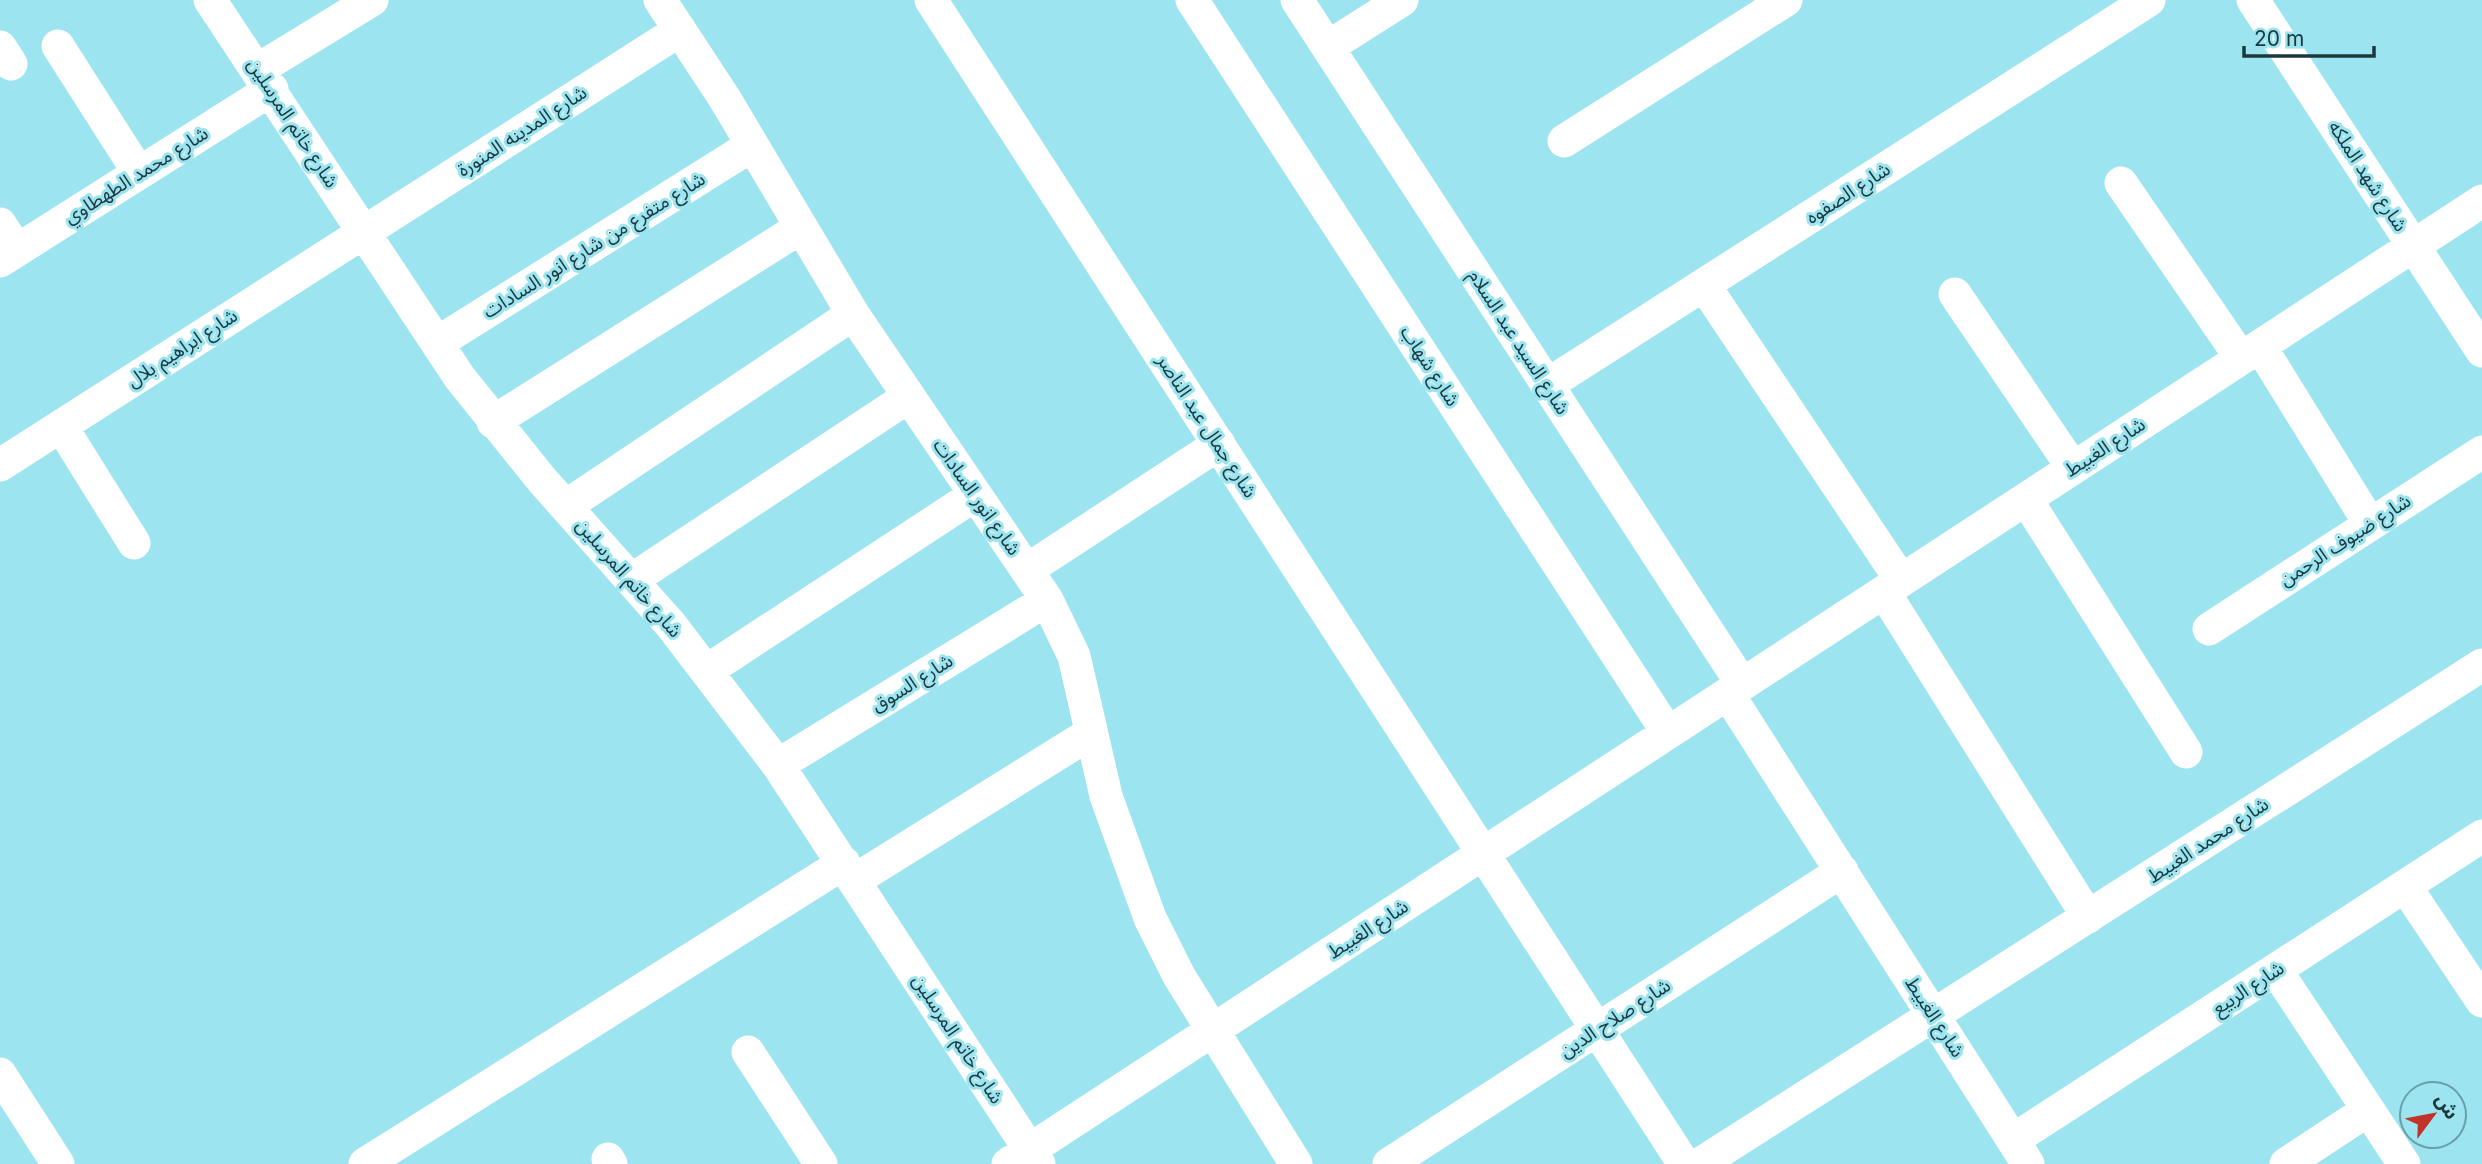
<svg xmlns="http://www.w3.org/2000/svg" width="2482" height="1164" viewBox="0 0 2482 1164" font-family="Inter,'Noto Sans Arabic',sans-serif">
	<style>
		.lines { fill: none; stroke-linecap: round; stroke-linejoin: round }
		.street { stroke: #fff; stroke-width: 33 }
		.labels { text-anchor: middle; dominant-baseline: central; stroke-width: 6; stroke-linejoin: round; paint-order: stroke }
		.street-label { font-size: 19px; fill: #1b383d; stroke: #9ce4ef }
	</style>
	<rect width="100%" height="100%" fill="#9ce4ef"/>
	<g class="lines">
		<!-- street -->
		<path class="street" d="M210,0L460,378L542,480L671,625L778,765L1039,1164
			M660,0L725,99L853,314L1047,600L1074,656L1106,796L1150,918L1179,976L1296,1164
			M931,0L1684,1164
			M1192,0L1668,733
			M1297,0L1742,684
			M2253,0L2482,351
			M58,46L139,173
			M0,47L11,64
			M1328,47L1402,0
			M259,69L372,0
			M1564,141L1786,0
			M2121,183L2241,358
			M0,224L17,250
			M0,261L272,89
			M1704,285L1901,580
			M1955,294L2073,468
			M437,343L751,146
			M2260,346L2370,524
			M1547,385L2149,0
			M493,422L800,228
			M61,426L134,543
			M0,465L680,30
			M2026,499L2186,752
			M566,506L853,314
			M1027,570L1219,444
			M633,579L908,397
			M1884,592L2088,917
			M2209,629L2482,452
			M708,670L975,495
			M1728,694L2028,1164
			M778,765L1047,600
			M855,880L1091,733
			M2405,886L2482,1001
			M2276,970L2404,1164
			M748,1052L821,1164
			M0,1074L58,1164
			M2013,1140L2482,836
			M608,1159L611,1164
			M365,1164L844,863
			M1008,1164L2482,201
			M1389,1164L1842,871
			M1700,1164L2482,665
			M2286,1164L2368,1110"/>
	</g>
	<g class="labels">
		<!-- street labels -->
		<g class="street-label">
			<text transform="translate(293 123) rotate(57)">شارع خاتم المرسلين</text>
			<text transform="translate(522 131) rotate(-33)">شارع المدينه المنورة</text>
			<text transform="translate(136 175) rotate(-32)">شارع محمد الطهطاوي</text>
			<text transform="translate(2368 176) rotate(57)">شارع شهد الملكه</text>
			<text transform="translate(1848 193) rotate(-33)">شارع الصفوه</text>
			<text transform="translate(594 245) rotate(-32)">شارع متفرع من شارع انور السادات</text>
			<text transform="translate(1519 342) rotate(57)">شارع السيد عبد السلام</text>
			<text transform="translate(182 348) rotate(-33)">شارع ابراهيم بلال</text>
			<text transform="translate(1430 366) rotate(57)">شارع شهاب</text>
			<text transform="translate(1207 426) rotate(57)">شارع جمال عبد الناصر</text>
			<text transform="translate(2105 447) rotate(-33)">شارع الغبيط</text>
			<text transform="translate(977 497) rotate(55)">شارع انور السادات</text>
			<text transform="translate(2345 540) rotate(-33)">شارع ضيوف الرحمن</text>
			<text transform="translate(629 578) rotate(49)">شارع خاتم المرسلين</text>
			<text transform="translate(912 683) rotate(-32)">شارع السوق</text>
			<text transform="translate(2208 840) rotate(-33)">شارع محمد الغبيط</text>
			<text transform="translate(1368 929) rotate(-33)">شارع الغبيط</text>
			<text transform="translate(2248 988) rotate(-33)">شارع الربيع</text>
			<text transform="translate(1935 1017) rotate(57)">شارع الغبيط</text>
			<text transform="translate(1615 1018) rotate(-33)">شارع صلاح الدين</text>
			<text transform="translate(958 1039) rotate(57)">شارع خاتم المرسلين</text>
		</g>
	</g>
	<!-- north arrow -->
	<g transform="translate(2433 1115) rotate(58)"><circle r="33" fill="#9ce4ef" stroke="#689fa8" stroke-width="2"/>
	<path d="M0-5L12 26L0 18L-12 26Z" fill="#c0322a"/>
	<text y="-10" font-size="19" font-weight="bold" text-anchor="middle" fill="#1b383d">ش</text>
	</g>
	<!-- scale -->
	<path d="M2244 46v10h130v-10" fill="none" stroke="#1b383d" stroke-width="3.5"/>
	<text x="2254" y="46" font-size="21" fill="#1b383d" stroke="#9ce4ef" stroke-width="5" paint-order="stroke">20 m</text>
</svg>
